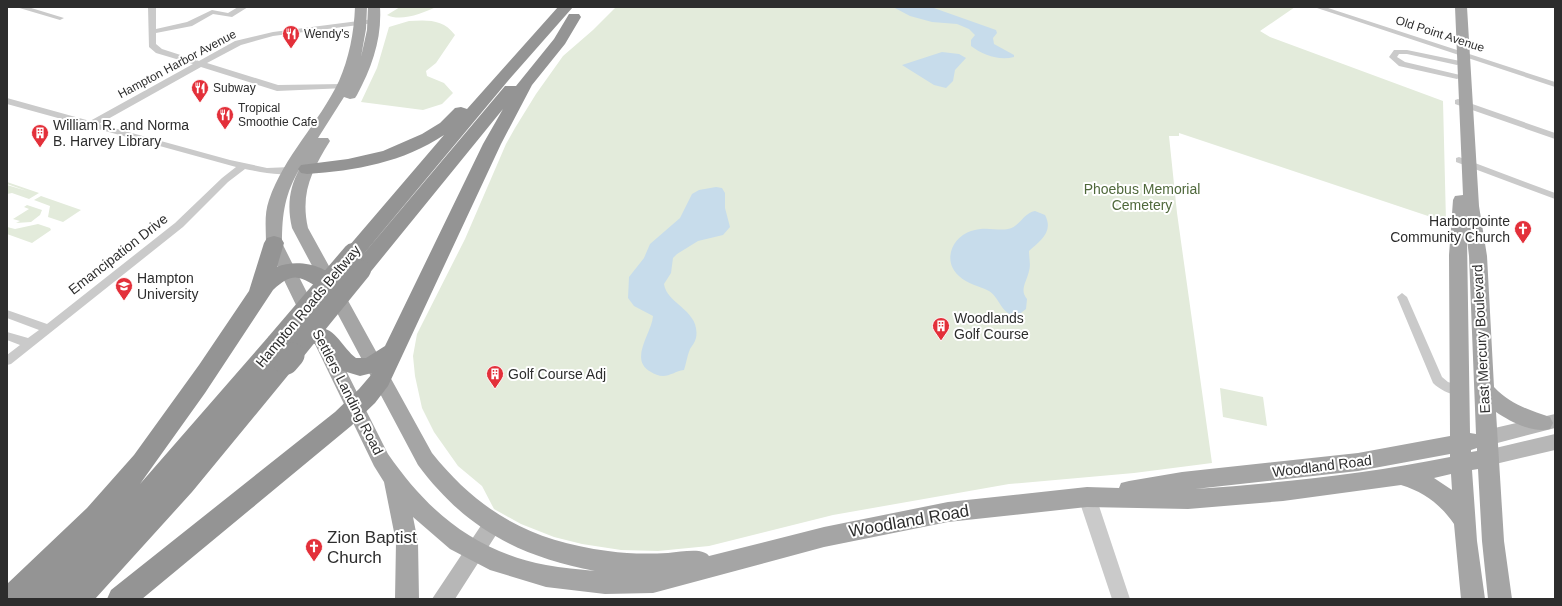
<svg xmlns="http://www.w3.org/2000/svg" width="1562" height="606" viewBox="0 0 1562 606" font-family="Helvetica,sans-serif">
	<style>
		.green { fill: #e3ebdb }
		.water { fill: #c7dceb }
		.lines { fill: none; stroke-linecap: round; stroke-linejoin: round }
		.minor { fill: #cacaca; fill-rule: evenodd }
		.tertiary { fill: #cacaca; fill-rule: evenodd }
		.secondary { fill: #b7b7b7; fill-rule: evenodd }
		.primary { fill: #a5a5a5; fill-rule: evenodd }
		.motorway { fill: #949494; fill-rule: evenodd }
		.motorway-bridge-far1 { stroke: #949494; stroke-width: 20 }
		.motorway-bridge { stroke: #949494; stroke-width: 25 }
		.labels { text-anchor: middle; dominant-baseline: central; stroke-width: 4; stroke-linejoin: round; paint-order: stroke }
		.far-poi-label { font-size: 12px; fill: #2d2d2d; stroke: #fff; text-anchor: start }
		.far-street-label { font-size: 12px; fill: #2d2d2d; stroke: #fff }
		.poi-label { font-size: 14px; fill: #2d2d2d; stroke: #fff; text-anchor: start }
		.park-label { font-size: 14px; fill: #4f683b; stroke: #fff }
		.street-label { font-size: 14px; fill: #2d2d2d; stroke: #fff }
		.near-street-label { font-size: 17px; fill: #2d2d2d; stroke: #fff }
		.near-poi-label { font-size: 17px; fill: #2d2d2d; stroke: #fff; text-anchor: start }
	</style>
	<rect width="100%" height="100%" fill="#fff"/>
	<!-- green -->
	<path class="green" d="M400,7H436C423,13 401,22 387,15Z
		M616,7H1295L1260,31L1270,37L1443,101L1446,222L1179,133V136H1169L1177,213L1212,463L1134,473L1009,484L833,515L709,546L658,551L621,550L582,544L554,537L521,524L494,509L482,486L458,466L434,432L422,408L415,376L413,356L417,334L465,239L506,144L515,128L536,94L563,56L593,30Z
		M409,21C428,20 443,19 455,35L436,63L426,71L427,76L444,83L453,93L442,104L423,110L361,102L377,68L389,27Z
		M7,182L39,193L29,199L12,193L7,194V185L27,191L7,184Z
		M41,196L81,210L63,222L48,217L50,206L34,200Z
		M27,205L42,210L40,215L31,222L16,223L20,221L13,219L29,209L24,207Z
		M38,224L50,228L51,230L32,243L7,234V227L15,229Z
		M1220,388L1263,397L1267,426L1223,417Z"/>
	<!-- water -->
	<path class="water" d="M893,7H931L996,30L997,33L993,38L994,44L1014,55V57C999,61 983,55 971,46V40L975,35L969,29L957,24L932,22L910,16Z
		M942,52L959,54L966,58L955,70L953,81L946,88L934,85L902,65Z
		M716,187L722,188L725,193V208L730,227L723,235L698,241L677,254L673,258L671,273L664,284C667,305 701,310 696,338C695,342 692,346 690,349C687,356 686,364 684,370C676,371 670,376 663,376C659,376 654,374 651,372C628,360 652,333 653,316L634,306L628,298L629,277L644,258L650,244L680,218L692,194L699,190Z
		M1035,211L1045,215C1054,232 1040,241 1029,251C1029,258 1031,265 1029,271C1027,281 1019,290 1027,299L1026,309L1017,316C1001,315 1001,299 989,291C980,286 967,284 959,276C942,261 952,237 971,231C986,226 996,231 1008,229C1020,227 1023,213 1035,211Z"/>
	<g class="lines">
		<!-- minor -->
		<path class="minor" d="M16,7H28L64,18L60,20Z
			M148,7H156V29L187,22L212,10L228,13L238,7H248L232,17L213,14L192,26L156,33V44L162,49L199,61L235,41L273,32L374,19L378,21L374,23L273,36L241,45L207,63L278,85L343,84H346V88L277,91L201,67L99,124L230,160L267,168L291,167L296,170C287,179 256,171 245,169L228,182L183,227L11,364L7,365V355L20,345L7,340V332L28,338L39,330L7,318V310L47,324L175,223L222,178L236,167L7,104V98L90,121L193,64L156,53L149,47Z
			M1314,7H1325L1555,82V87Z
			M1394,50H1407L1460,61L1461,63L1457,65L1407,54H1399L1397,57L1405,62L1460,75L1461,77L1457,79L1399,66L1389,57Z
			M1458,99L1555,133V139L1455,104V100Z
			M1459,157L1555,193V199L1456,162V158Z
			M1402,293L1407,297L1442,377L1448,382L1465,388L1467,391L1465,394C1455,398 1440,390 1433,383L1397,297Z"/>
		<!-- tertiary -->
		<path class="tertiary" d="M1087,490L1093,492L1096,497L1130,599H1112L1078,497L1081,492Z"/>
		<!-- secondary -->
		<path class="secondary" d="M1555,414V428L1486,446L1479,443L1477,438L1479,433L1486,430Z
			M1555,434V450L1487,466L1480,464L1478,458L1480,452L1487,450Z
			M493,515L500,518L503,524L455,599H432L486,518Z"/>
		<!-- primary -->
		<path class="primary" d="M355,7H367L366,29L361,57L367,30L368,7H380C382,39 372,67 357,95L355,98L350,99L344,97L318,138H328L330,141C312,170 300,193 308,228L432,453C480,513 532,541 608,551C628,554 648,554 668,553C678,552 689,550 699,551C703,552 707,553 709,556L824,527L948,502L1087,487L1119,488L1121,483L1129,481L1182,472L1358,453L1450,436L1449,255L1453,200L1455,196L1463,195L1455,7H1467L1479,206L1487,256L1494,387C1510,404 1529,410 1550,417L1553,423L1550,429C1534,434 1509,421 1496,412L1504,541L1512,599H1488L1482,541L1478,469L1472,470L1477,541L1485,599H1461L1454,524C1440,504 1424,492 1401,485L1283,501L1188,509L1087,507L948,522L824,547L653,593L605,594L546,587L490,570L450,549L413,517L418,542L419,599H395L396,542L384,482L374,466L266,243C266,229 264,214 269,200C284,156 319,123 339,81C349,58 354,33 355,7ZM300,168C289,188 287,206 292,228L418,465C465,528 518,556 595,571C579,569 562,568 546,565C475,551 429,513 388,454L282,243C282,213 285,194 300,168ZM1467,239L1469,256L1476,434L1470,433ZM1477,448V451L1471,452V450ZM1450,454V457C1366,474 1281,483 1195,489L1358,471ZM1451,474L1452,490L1434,478Z"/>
		<!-- motorway -->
		<path class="motorway" d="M558,7H573L507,82L361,257L505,86H516L554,39L569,14H579L581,17L565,44L532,85L501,144L388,386L375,403L351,426L142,599H107L111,590L335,412L359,389L371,375L372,373L360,376L340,370L326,353L311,341L308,335L311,329C334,322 341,347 356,358H366L385,346L483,144L503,109L368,275L361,277L354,275L351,270L360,258L353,260L346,258L343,253L444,135C404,162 355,171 307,174L301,173L298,169L301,165L348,159L383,151L422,134L440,123L455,108L461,107L467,109Z
			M274,236L281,238L284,243L277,267C296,259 328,264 339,284L336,289L329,291C303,284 299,265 273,290L205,393L140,484L269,336L277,334L285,336L288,342L276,358L286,353L294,356L297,362L294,368L192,492L95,599H7V584L87,508L134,455L199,365L249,291L264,243L267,238Z"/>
		<!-- motorway-bridge-far1 -->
		<path class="motorway-bridge-far1" d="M277,342L353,253
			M291,356L361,270"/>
		<!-- motorway-bridge -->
		<path class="motorway-bridge" d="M286,362L292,355"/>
	</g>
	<!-- icons -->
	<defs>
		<symbol id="restaurant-pin" viewBox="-11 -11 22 30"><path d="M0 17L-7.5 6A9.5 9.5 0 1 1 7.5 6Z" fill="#e3303a" stroke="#fff"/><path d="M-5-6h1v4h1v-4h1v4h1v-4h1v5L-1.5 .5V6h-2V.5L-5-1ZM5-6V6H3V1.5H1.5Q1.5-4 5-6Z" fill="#fff"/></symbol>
		<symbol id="building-pin" viewBox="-11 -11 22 30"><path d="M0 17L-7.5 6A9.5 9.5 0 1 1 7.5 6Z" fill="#e3303a" stroke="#fff"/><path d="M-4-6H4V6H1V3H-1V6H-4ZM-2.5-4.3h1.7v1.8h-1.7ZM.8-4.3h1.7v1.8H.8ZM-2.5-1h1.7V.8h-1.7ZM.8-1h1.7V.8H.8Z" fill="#fff"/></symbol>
		<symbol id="church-pin" viewBox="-11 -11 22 30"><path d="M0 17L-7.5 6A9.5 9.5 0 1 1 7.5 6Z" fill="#e3303a" stroke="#fff"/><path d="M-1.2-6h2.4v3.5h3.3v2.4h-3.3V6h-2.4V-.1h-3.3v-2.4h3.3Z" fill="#fff"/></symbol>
		<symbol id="university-pin" viewBox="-11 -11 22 30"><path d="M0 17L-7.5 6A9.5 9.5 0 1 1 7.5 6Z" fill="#e3303a" stroke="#fff"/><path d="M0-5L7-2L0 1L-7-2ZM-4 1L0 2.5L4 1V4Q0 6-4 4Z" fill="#fff"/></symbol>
	</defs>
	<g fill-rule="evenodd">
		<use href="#restaurant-pin" x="281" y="24" width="20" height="27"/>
		<use href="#restaurant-pin" x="190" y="78" width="20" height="27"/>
		<use href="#restaurant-pin" x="215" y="105" width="20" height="27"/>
		<use href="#building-pin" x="30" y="123" width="20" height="27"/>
		<use href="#church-pin" x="1513" y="219" width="20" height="27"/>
		<use href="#university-pin" x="114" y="276" width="20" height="27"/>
		<use href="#building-pin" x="931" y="316" width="20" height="27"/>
		<use href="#building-pin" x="485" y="364" width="20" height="27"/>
		<use href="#church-pin" x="304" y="537" width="20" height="27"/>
	</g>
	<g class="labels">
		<!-- far-poi labels -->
		<g class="far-poi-label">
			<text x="304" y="34">Wendy's</text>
			<text x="213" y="88">Subway</text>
			<text x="238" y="108">Tropical<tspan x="238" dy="14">Smoothie Cafe</tspan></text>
		</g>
		<!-- far-street labels -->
		<g class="far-street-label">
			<text transform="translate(1440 34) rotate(18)">Old Point Avenue</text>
			<text transform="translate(177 64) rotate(-28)">Hampton Harbor Avenue</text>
		</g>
		<!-- poi labels -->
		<g class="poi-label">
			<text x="53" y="125">William R. and Norma<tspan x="53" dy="16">B. Harvey Library</tspan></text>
			<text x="1510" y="221" text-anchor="end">Harborpointe<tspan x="1510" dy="16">Community Church</tspan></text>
			<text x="137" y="278">Hampton<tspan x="137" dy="16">University</tspan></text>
			<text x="954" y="318">Woodlands<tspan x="954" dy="16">Golf Course</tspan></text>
			<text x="508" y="374">Golf Course Adj</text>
		</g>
		<!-- park labels -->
		<g class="park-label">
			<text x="1142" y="189">Phoebus Memorial<tspan x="1142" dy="16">Cemetery</tspan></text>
		</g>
		<!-- street labels -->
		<g class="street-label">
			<text transform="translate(118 254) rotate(-38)">Emancipation Drive</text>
			<text transform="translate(308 306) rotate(-50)">Hampton Roads Beltway</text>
			<text transform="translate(1481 339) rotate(-93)">East Mercury Boulevard</text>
			<text transform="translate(348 392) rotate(63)">Settlers Landing Road</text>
			<text transform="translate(1322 466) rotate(-7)">Woodland Road</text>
		</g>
		<!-- near-street labels -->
		<g class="near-street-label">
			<text transform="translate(909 521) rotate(-10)">Woodland Road</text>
		</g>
		<!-- near-poi labels -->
		<g class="near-poi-label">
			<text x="327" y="537">Zion Baptist<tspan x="327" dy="20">Church</tspan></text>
		</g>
	</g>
	<!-- border -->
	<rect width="1562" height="606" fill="none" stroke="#2d2d2d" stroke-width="16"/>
</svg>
